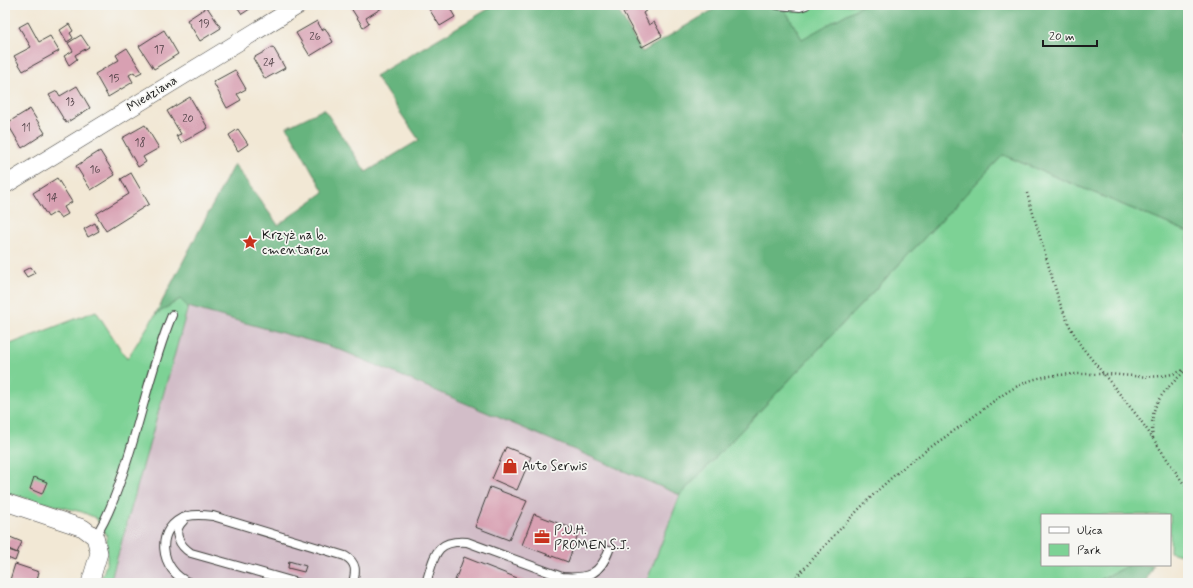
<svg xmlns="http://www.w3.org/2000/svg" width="1193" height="588" viewBox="0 0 1193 588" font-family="Mynerve,sans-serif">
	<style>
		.industrial { fill: #d2bdc8 }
		.green { fill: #7dd295; stroke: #4c7758 }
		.forest { fill: #66b47e; stroke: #41684d }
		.building { fill: #d8a0b2 }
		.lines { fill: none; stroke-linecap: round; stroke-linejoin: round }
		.service-casing { stroke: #3c3b38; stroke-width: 10 }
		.minor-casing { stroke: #3c3b38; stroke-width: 18 }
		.path { stroke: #3c3b38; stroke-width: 2.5; stroke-dasharray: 1 3; stroke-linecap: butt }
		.service { stroke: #fff; stroke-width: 8 }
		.minor { stroke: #fff; stroke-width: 17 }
		.labels { text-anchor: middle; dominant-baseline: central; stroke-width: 3.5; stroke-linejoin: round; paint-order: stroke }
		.number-label { font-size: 11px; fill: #4b3d42 }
		.street-label { font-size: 13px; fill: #1c1c1c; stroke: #f6f6f2 }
		.poi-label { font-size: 13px; fill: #1c1c1c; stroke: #f6f6f2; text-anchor: start }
	</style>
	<rect width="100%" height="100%" fill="#f6f6f2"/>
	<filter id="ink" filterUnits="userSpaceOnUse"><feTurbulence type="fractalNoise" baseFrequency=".025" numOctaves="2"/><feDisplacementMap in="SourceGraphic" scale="8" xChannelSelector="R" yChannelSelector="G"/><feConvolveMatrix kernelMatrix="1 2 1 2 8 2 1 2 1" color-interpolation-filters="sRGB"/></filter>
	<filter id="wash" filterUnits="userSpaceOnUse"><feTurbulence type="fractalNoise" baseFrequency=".012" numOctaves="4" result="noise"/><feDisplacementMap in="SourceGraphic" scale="16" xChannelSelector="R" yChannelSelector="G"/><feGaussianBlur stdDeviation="0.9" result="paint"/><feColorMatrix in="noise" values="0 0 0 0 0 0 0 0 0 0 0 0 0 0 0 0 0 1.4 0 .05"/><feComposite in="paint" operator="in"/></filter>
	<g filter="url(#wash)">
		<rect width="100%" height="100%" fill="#f2e8d5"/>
		<!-- industrial -->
		<path class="industrial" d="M188,307L336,348L680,495L646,583H110Z"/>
		<!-- green -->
		<path class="green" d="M782,5H863L802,40Z
			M1003,155L1188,232V557L1170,552V515H1042V565H1129L1094,583H646L680,495Z
			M180,299L188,307L110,583H100L107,561V536L96,518L82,512L5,493V346L96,311L127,359L155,315Z"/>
		<!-- forest -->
		<path class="forest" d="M495,5H615L642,52L721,5H782L802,39L863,5H1188V232L1003,155L680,495L336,348L188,307L180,299L155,315L234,164L278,225L324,192L287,127L324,109L366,172L419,140L375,76Z
			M1129,565H1153L1145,583H1094Z"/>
		<g id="blocks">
			<!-- building -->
			<path class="building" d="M236,5H256L242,14Z
				M349,5H380L382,8L366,18L369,23L363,27Z
				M429,5H448L455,17L440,26L427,6Z
				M637,5H644L647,10L643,13L649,25L654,22L662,36L642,47L623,13Z
				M207,7L221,28L200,41L187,20Z
				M317,21L322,30L325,28L333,42L310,56L296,33Z
				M28,22L39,42L50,36L59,51L23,71L14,56L31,47L19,27Z
				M69,24L73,31L70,33L73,38L67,42L60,30Z
				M164,30L178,54L154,69L139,46Z
				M81,35L89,47L75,55L77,59L69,65L64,56L73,51L68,43Z
				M273,47L285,68L265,79L253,58Z
				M127,48L142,72L136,75L134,72L129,75L133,82L108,97L95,74L119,60L116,55Z
				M235,70L246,89L237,94L241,100L227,108L213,82Z
				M77,86L90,108L66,123L49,95L57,91L60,96Z
				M190,97L208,128L181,143L176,136L181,134L167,111Z
				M30,109L45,133L22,148L7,123Z
				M145,125L159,148L143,157L146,162L138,167L122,138Z
				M238,129L248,144L238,151L229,135Z
				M100,151L115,175L91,190L76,166Z
				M131,173L149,204L106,231L96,214L129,194L121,179Z
				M57,178L72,202L64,207L68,214L61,218L56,212L48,217L33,193Z
				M95,223L99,231L88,237L84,229Z
				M31,267L35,273L27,277L23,271Z
				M506,447L531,457L517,490L492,479Z
				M34,477L47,482L42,494L30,489Z
				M490,487L527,501L509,540L475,527Z
				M534,514L579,531L568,562L522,545Z
				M10,537L22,542L17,553L5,547Z
				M8,550L18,553L15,561L5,557Z
				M464,557L530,583H454Z
				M289,561L306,566L304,572L288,568Z
				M15,564L39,572L36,583H9Z"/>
		</g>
	</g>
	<g filter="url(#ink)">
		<use href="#blocks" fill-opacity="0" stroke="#3c3b38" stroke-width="1"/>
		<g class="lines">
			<defs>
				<path id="service" d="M777,5L800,7L806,5
					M183,521C171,532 180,546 191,553L298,583
					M95,537C107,519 114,500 121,479C140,425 150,368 172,315
					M190,583C159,571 153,526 188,516C196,514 205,515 213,516L345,556C357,563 356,571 353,583
					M426,583C435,556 434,540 467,542L562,577C587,579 600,575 609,550"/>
				<path id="minor" d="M5,185L299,5
					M5,502L83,528L95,537L99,553L90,583"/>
			</defs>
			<!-- service casing -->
			<use href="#service" class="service-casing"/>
			<!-- minor casing -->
			<use href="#minor" class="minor-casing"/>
			<!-- path -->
			<path class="path" d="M1027,193L1059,301L1069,325L1081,346L1139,418L1188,490
				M1153,438C1148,404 1163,392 1186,370
				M791,583C823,548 854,512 889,480C914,457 942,440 969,420C989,405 1008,388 1032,380C1052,373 1084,374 1105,374C1133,375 1161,382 1188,368"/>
			<!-- service -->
			<use href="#service" class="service"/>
			<!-- minor -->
			<use href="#minor" class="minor"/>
		</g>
	</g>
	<!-- icons -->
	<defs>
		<symbol id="sight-bare" viewBox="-9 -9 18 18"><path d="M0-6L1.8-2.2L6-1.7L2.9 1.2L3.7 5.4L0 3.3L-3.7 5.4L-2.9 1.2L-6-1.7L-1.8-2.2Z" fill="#c8321e" stroke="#f6f6f2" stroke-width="2.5" paint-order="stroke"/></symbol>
		<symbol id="shop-bare" viewBox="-9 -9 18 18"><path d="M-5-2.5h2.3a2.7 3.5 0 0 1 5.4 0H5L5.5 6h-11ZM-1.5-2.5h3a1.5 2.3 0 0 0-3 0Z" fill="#c8321e" stroke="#f6f6f2" stroke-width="2.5" paint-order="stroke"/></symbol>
		<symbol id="office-bare" viewBox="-9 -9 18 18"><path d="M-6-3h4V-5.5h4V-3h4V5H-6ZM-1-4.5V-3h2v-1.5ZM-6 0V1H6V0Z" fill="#c8321e" stroke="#f6f6f2" stroke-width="2.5" paint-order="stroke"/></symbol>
	</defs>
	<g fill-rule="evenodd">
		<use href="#sight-bare" x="239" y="231" width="22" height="22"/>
		<use href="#shop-bare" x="499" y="455" width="22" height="22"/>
		<use href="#office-bare" x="531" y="526" width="22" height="22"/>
	</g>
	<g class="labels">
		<!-- number labels -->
		<g class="number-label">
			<text x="204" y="24">19</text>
			<text x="315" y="37">26</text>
			<text x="159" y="50">17</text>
			<text x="269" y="63">24</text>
			<text x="114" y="79">15</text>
			<text x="70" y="102">13</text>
			<text x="188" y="119">20</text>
			<text x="26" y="128">11</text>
			<text x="140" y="143">18</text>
			<text x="95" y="170">16</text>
			<text x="52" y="198">14</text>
		</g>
		<!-- street labels -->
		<g class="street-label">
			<text transform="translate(152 94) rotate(-32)">Miedziana</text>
		</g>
		<!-- poi labels -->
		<g class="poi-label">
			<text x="262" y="235">Krzyż na b.<tspan x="262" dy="15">cmentarzu</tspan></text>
			<text x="522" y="466">Auto Serwis</text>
			<text x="554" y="530">P.U.H.<tspan x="554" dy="15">PROMEN S.J.</tspan></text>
		</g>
	</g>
	<!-- margin -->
	<rect width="1193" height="588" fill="none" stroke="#f6f6f2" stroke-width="20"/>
	<!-- legend -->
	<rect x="1041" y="514" width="130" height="52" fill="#f6f6f2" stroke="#9f9f9c"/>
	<rect x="1049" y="527" width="20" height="6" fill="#ffffff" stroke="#9f9f9c"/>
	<text x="1077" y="534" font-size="12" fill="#1c1c1c">Ulica</text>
	<rect x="1049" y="544" width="20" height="12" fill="#7dd295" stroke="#9f9f9c"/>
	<text x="1077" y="554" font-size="12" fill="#1c1c1c">Park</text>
	<!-- scale -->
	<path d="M1043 40v6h54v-6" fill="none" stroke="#1c1c1c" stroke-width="2"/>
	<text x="1049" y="40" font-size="12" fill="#1c1c1c" stroke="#f6f6f2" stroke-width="3" paint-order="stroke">20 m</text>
</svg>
